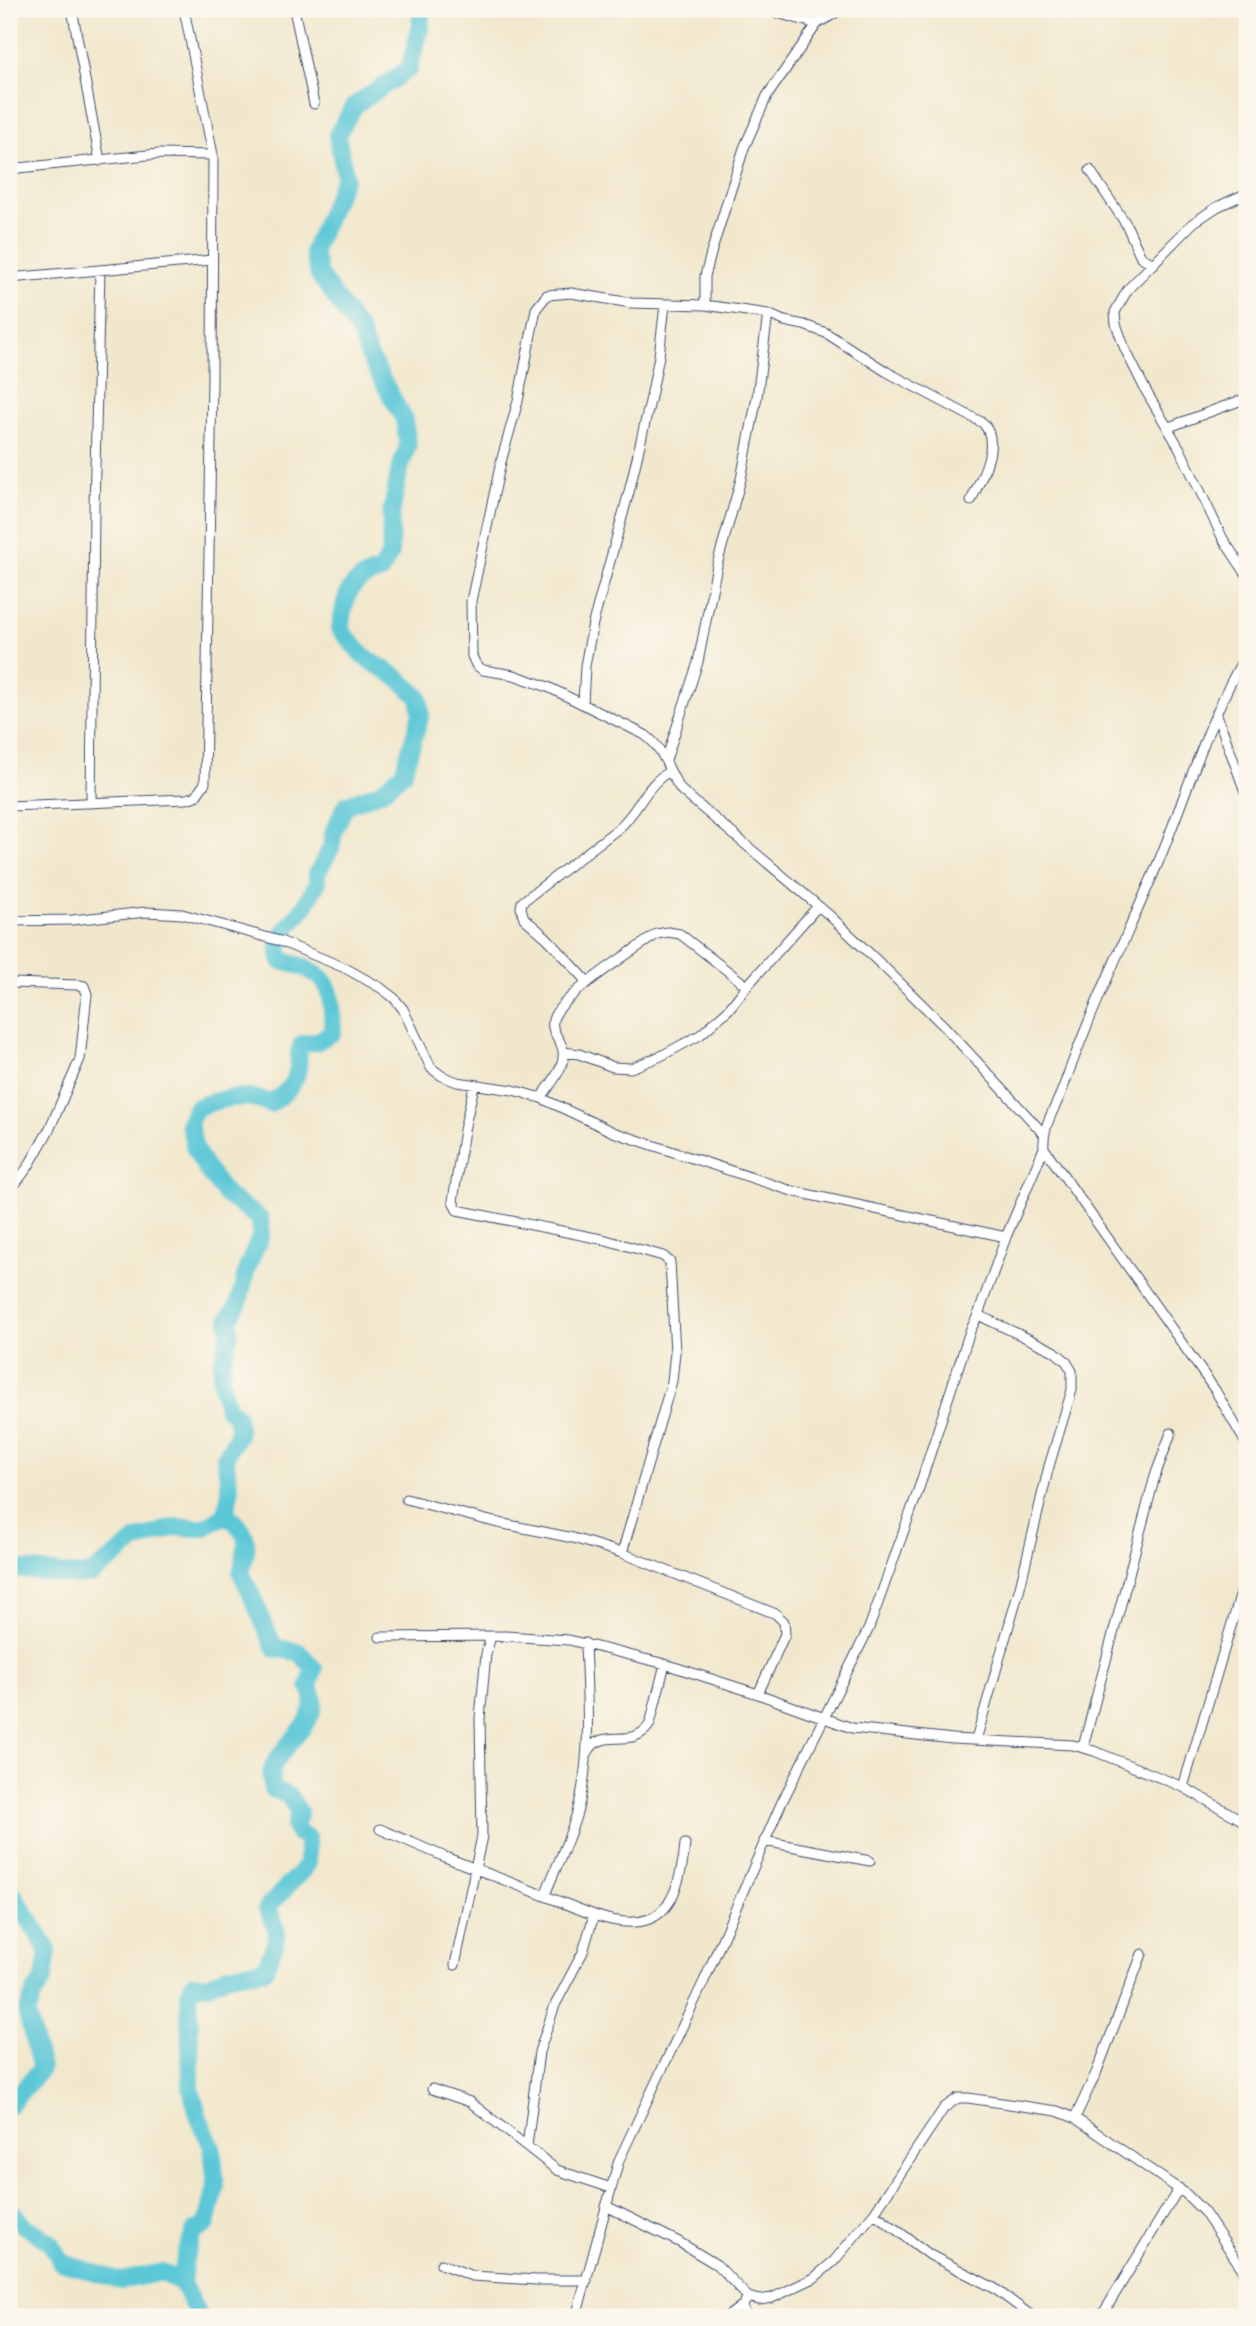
<svg xmlns="http://www.w3.org/2000/svg" width="1256" height="2326" viewBox="0 0 1256 2326" font-family="'Comic Neue',sans-serif">
	<style>
		.lines { fill: none; stroke-linecap: round; stroke-linejoin: round }
		.river { stroke: #5cc7d7; stroke-width: 18 }
		.minor-casing { stroke: #3b4b6e; stroke-width: 11 }
		.minor { stroke: #fff; stroke-width: 9 }
	</style>
	<rect width="100%" height="100%" fill="#fbf7ec"/>
	<filter id="ink" filterUnits="userSpaceOnUse"><feTurbulence type="fractalNoise" baseFrequency=".0143" numOctaves="2"/><feDisplacementMap in="SourceGraphic" scale="14" xChannelSelector="R" yChannelSelector="G"/><feConvolveMatrix kernelMatrix="1 2 1 2 8 2 1 2 1" color-interpolation-filters="sRGB"/></filter>
	<filter id="wash" filterUnits="userSpaceOnUse"><feTurbulence type="fractalNoise" baseFrequency=".00686" numOctaves="4" result="noise"/><feDisplacementMap in="SourceGraphic" scale="28" xChannelSelector="R" yChannelSelector="G"/><feGaussianBlur stdDeviation="1.57" result="paint"/><feColorMatrix in="noise" values="0 0 0 0 0 0 0 0 0 0 0 0 0 0 0 0 0 1.4 0 .05"/><feComposite in="paint" operator="in"/></filter>
	<g filter="url(#wash)">
		<rect width="100%" height="100%" fill="#f1e7cc"/>
		<g class="lines">
			<!-- river -->
			<path class="river" d="M9,1571L17,1569L77,1576L92,1574L136,1541L174,1527L204,1528L226,1514L230,1491L225,1457L238,1435L237,1416L227,1408L224,1395L221,1380L222,1363L230,1332L229,1319L239,1303L247,1268L261,1235L260,1219L226,1195L206,1169L195,1149L189,1123L196,1108C219,1098 248,1092 270,1104C281,1097 293,1087 297,1073C300,1063 296,1054 302,1044L316,1042L333,1032C332,1019 333,1005 330,993C324,972 299,964 281,961C272,937 292,924 304,907C309,899 313,890 318,882L316,875L331,848L334,830L346,805L380,792L403,773L421,714L419,697L398,678L364,657L340,629C346,596 346,580 381,571L390,554L391,515L399,472L408,445L404,419L370,358L360,332L319,275L313,251L345,176L337,135L355,105L409,69L421,25L420,9
				M9,1887L48,1950L44,1979L34,1994L27,2014L41,2069L9,2105
				M9,2207L23,2225L50,2242L61,2262L121,2281L162,2272L182,2283L199,2317
				M182,2283L185,2257L194,2232L207,2224L216,2187L212,2147L199,2118L191,2089L189,1993L193,1984L208,1985L228,1975L265,1969C276,1939 284,1938 267,1908L307,1865V1838L298,1833L294,1827L299,1812L288,1795L272,1789C272,1782 270,1773 273,1767C284,1740 328,1718 309,1686L314,1669L299,1652L275,1648C262,1623 255,1599 241,1573C248,1544 252,1534 226,1514"/>
		</g>
	</g>
	<g filter="url(#ink)">
		<g class="lines">
			<defs>
				<path id="minor" d="M72,9L100,161
					M294,9L314,104
					M762,9L817,24
					M9,169L158,154L213,155
					M1090,170L1126,224L1141,257L1154,264
					M1247,193L1217,207L1193,223L1128,289L1115,312L1116,324L1125,349L1146,391L1180,449L1223,539L1247,575
					M9,278L212,260
					M705,305V276L712,250L744,148L767,96L817,24L842,9
					M1169,427L1247,398
					M971,501C980,479 1002,444 983,423L887,372L826,333L804,325L784,321L768,314L705,305L631,303L571,293L547,295L536,309L518,401L501,462L471,601L472,656L476,665L483,670L514,675L548,687L645,735C667,751 666,771 682,791L829,915L889,972L944,1026L1043,1133
					M583,703L585,666L593,623L629,492L651,397L659,356L665,305
					M1217,715L1247,797
					M666,760L698,662L717,565L741,479L757,397L768,314
					M91,803L94,508L100,270
					M9,806L186,799L196,796L205,783L212,380L213,155L184,9
					M9,921L72,920L146,912L165,913L182,914L280,941L345,968L381,988L394,998L403,1009L431,1068L442,1076L457,1082L513,1090L541,1098L613,1132L792,1191L1006,1237
					M588,982L547,938L524,918L521,908L522,902L619,828C639,810 646,784 670,771
					M9,983L79,985L84,986L87,994L80,1059L49,1130L28,1167L9,1192
					M563,1052L579,1054L613,1067L631,1068L661,1056L700,1035L728,1010L747,986L818,906
					M474,1086L464,1130L453,1201L457,1210L606,1240L663,1256L670,1262L675,1352L672,1381L622,1553
					M541,1098C551,1083 570,1063 561,1044C557,1036 551,1030 553,1020C557,998 637,948 657,934L668,932L680,934L747,986
					M1044,1148L1215,1390L1247,1445
					M406,1499L494,1522L573,1538L622,1553L776,1614L784,1622L785,1634L758,1694
					M1247,1506V1514
					M380,1637L505,1636L569,1640L665,1664L758,1694L852,1728L953,1739L1073,1745L1094,1751L1183,1787L1247,1823
					M976,1740L1020,1587L1049,1466L1072,1390V1371L1066,1361L1054,1351L978,1315
					M1083,1747L1155,1476L1171,1433
					M587,1754C601,1724 632,1752 650,1724L665,1664
					M1183,1787L1247,1573
					M380,1829L445,1857L594,1915C660,1938 679,1905 685,1844
					M764,1841L870,1861
					M545,1895C556,1867 570,1839 578,1809C592,1755 587,1698 585,1643
					M455,1965L482,1836L480,1718L486,1654L491,1636
					M432,2089L470,2102L557,2170L611,2188
					M1075,2118L1097,2071L1142,1954
					M527,2146L539,2052L555,2005L583,1952L594,1915
					M606,2206L679,2242L717,2265L748,2297L759,2300L772,2298L814,2278L834,2261L874,2213L944,2108L958,2098H968L1057,2111L1075,2118L1186,2194L1204,2212L1247,2276
					M874,2213L930,2255L994,2288L1033,2317
					M441,2264L472,2276L536,2280H587
					M743,2305L746,2317
					M576,2317L619,2160L704,1981L781,1804L869,1628L917,1494L970,1331L978,1315L1006,1237L1044,1148C1042,1125 1055,1110 1063,1088C1090,1012 1126,938 1158,863C1187,794 1208,718 1247,653
					M727,2317L743,2305L748,2297
					M1101,2317L1179,2188"/>
			</defs>
			<!-- minor casing -->
			<use href="#minor" class="minor-casing"/>
			<!-- minor -->
			<use href="#minor" class="minor"/>
		</g>
	</g>
	<!-- margin -->
	<rect width="1256" height="2326" fill="none" stroke="#fbf7ec" stroke-width="35"/>
</svg>
